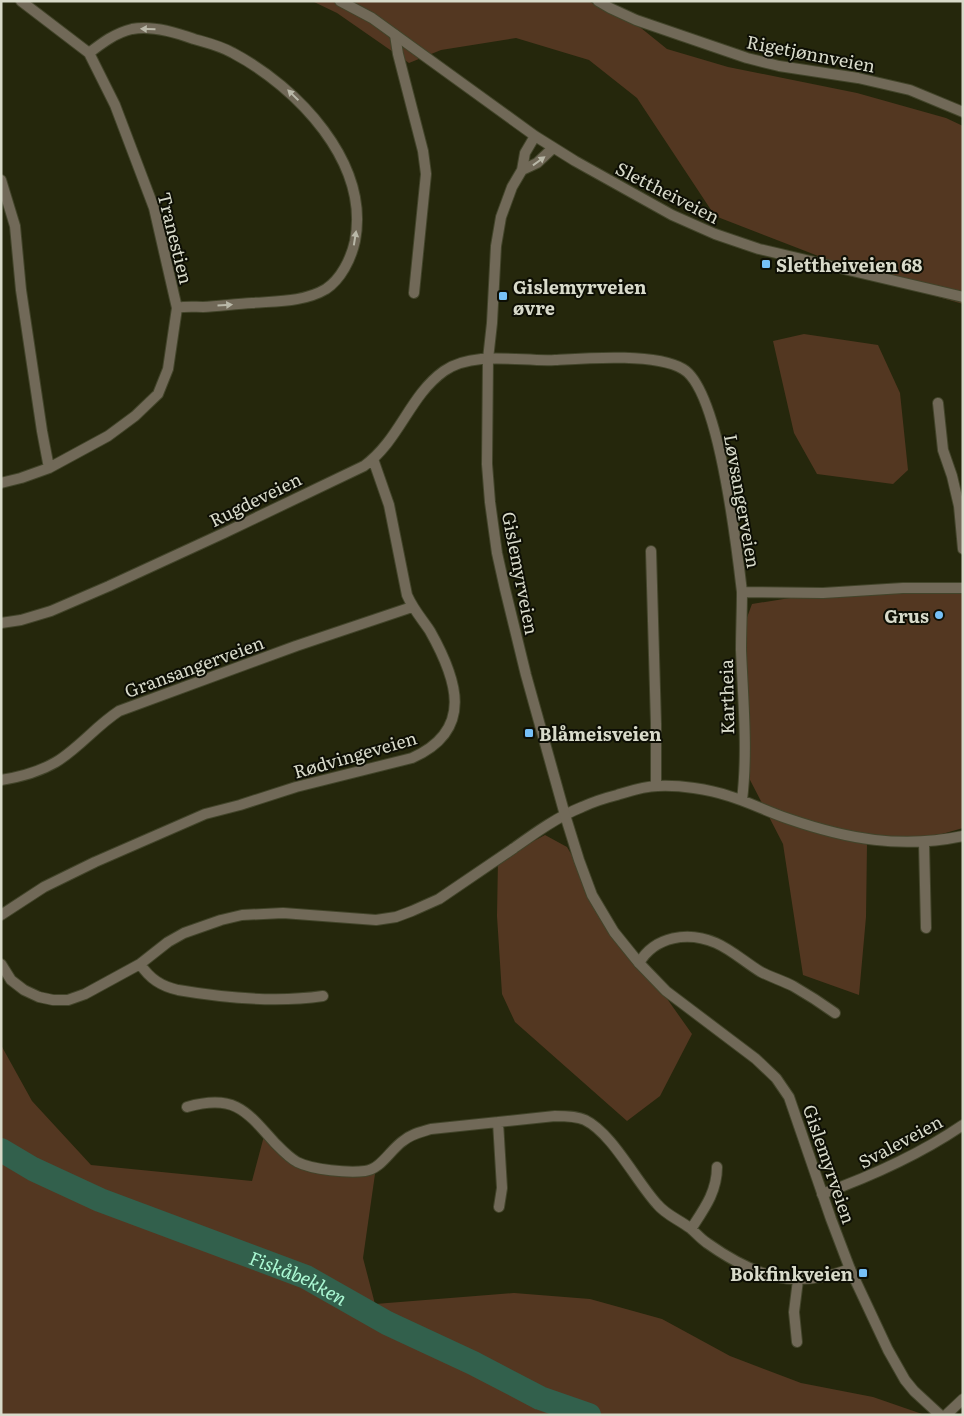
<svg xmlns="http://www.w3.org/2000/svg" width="964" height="1416" viewBox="0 0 964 1416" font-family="Literata,serif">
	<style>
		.green { fill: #533721 }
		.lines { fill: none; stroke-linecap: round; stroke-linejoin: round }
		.river { stroke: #32604c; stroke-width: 24 }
		.minor-casing { stroke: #42442a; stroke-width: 12 }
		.tertiary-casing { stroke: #42442a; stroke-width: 12 }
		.minor { stroke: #716958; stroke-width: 10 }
		.tertiary { stroke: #716958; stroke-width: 10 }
		.oneway { fill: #b9b8a8 }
		.poi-dot { fill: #76c0f7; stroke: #0e0f05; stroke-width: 2 }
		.labels { text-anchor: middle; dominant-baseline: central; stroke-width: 4; stroke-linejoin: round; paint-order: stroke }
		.street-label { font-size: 18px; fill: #d8daca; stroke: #0e0f05 }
		.poi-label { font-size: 18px; font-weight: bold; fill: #d8daca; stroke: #0e0f05; text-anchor: start }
		.water-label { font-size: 19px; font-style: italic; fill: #aaf8d3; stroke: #0e0f05 }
	</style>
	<rect width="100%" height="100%" fill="#25270c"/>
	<!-- green -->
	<path class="green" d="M312,1H588L641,28L667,49L728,67L857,93L946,118L963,126V304L928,294L857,271L715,216L637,98L589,60L516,38L441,50L409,63L337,13Z
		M804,334L878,345L900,393L908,470L893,484L817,474L794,433L773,341Z
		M963,588V828L942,834L867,844L866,917L859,995L803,975L783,844L749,778L744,707L742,631L752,604L827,592Z
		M545,835L567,847L605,911L692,1034L660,1096L627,1121L515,1022L502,994L497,916L498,860Z
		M1,1045L32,1101L91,1165L252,1181L264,1136L294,1155L331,1175L376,1167L363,1258L375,1304L514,1293L590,1299L662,1319L730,1356L801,1383L873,1397L925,1415H1Z"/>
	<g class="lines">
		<!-- river -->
		<path class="river" id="s1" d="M1,1150L33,1169L100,1200L306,1277L387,1323L473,1363L540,1398L589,1415"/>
		<defs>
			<path id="minor" d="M395,35L398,54L423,151L426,174L414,293
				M89,53C102,43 115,33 132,29C152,25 175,32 194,39C208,43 221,46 233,53C297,87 370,162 355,241C351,259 341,279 326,289C304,302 277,301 252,303C236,304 219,306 203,307C194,307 186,306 177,308
				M1,180L15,226L21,290L42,431L49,468
				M938,403L943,450L952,476L959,506L963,549
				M1,483L21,478L49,468L108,436L135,416L158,394L168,369L177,308L154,208L115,105L89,53L21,1
				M651,551L656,724V786
				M1,623L21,620L51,611L109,586L224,533L364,466C400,440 409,396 444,371C474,350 522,362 555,360C588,358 656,353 683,369C719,390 737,549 742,592L823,593L903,588H963
				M1,780C20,777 39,772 56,762C79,748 96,726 119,711L296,646L412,607
				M742,800C748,751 743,700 741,650C741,631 742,612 742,592
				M924,843L926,928
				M1,915L44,887L95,862L205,814L240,805L296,787L412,758C475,730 457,679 430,631C422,619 413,609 407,595L389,505L373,459
				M639,963C655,936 688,931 716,943C732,950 746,963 761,972C771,977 783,981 793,986C807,994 821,1003 835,1013
				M1,964L11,980L24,990L39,997L53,1000H68L85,994L140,964L168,942L184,933L221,920L242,915L283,913L376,920L396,917L412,911L439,899C464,882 489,865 514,848C535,833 557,817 582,807C593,802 605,798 617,795C630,791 644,786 658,786C680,785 708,789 729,796C749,802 768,812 789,819C847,839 901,849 963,836
				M140,964C150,979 161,986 178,990C225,998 275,1003 323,996
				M187,1107C233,1094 245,1109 274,1142C281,1149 288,1157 297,1162C313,1170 348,1173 365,1171C381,1169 390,1150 403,1141C411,1134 421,1132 431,1129L555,1116C565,1116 576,1116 585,1120C612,1133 636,1181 657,1204C666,1215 678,1219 690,1228C696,1233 701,1239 707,1243C755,1277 794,1290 850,1269
				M498,1122L502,1188L499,1207
				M822,1194C872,1176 919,1155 963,1125
				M691,1229C704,1209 717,1192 717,1167
				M797,1342L794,1312L798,1280
				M946,1415L963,1399"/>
			<path id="tertiary" d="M340,1L372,18L535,136L575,161L672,215L715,234L759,249L963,297
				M598,1L610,8L636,20L747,58L779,66L858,78L910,90L963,112
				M535,136L525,153L522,170L512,187L501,217L496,246L492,323L488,359L487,464L490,502L497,553L505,589L526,675L565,815L579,860L592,895L614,932L639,963L666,991L756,1059L776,1078L789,1097L831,1219L850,1269L888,1350L905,1380L914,1391L940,1415
				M522,170L537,163L553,148"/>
		</defs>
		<!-- minor casing -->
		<use href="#minor" class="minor-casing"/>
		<!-- tertiary casing -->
		<use href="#tertiary" class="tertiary-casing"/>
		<!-- minor -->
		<use href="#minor" class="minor"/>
		<!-- tertiary -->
		<use href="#tertiary" class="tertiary"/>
	</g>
	<!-- one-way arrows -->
	<defs><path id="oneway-solid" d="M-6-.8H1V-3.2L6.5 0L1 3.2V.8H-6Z" transform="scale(1.25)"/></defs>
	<g class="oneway">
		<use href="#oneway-solid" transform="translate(148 29) rotate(-178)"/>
		<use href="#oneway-solid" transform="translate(293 95) rotate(-136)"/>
		<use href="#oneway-solid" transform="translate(539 161) rotate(-36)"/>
		<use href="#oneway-solid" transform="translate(355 238) rotate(-81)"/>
		<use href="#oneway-solid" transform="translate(225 305) rotate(-4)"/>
	</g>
	<!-- markers -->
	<g class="poi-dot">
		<rect x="761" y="259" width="10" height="10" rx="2.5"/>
		<rect x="498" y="291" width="10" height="10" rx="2.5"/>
		<circle cx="939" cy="615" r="5"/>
		<rect x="524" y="728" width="10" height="10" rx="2.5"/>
		<rect x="858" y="1268" width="10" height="10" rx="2.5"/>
	</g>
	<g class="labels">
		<!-- street labels -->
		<g class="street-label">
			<text transform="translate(811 53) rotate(11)">Rigetjønnveien</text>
			<text transform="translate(668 192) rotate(27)">Slettheiveien</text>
			<text transform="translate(176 238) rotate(76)">Tranestien</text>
			<text transform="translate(255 499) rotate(-26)">Rugdeveien</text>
			<text transform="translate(743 501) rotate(80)">Løvsangerveien</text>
			<text transform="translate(521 573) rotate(79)">Gislemyrveien</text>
			<text transform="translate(194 666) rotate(-20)">Gransangerveien</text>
			<text transform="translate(726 697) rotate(-91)">Kartheia</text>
			<text transform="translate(355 754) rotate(-16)">Rødvingeveien</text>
			<text transform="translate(900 1141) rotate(-28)">Svaleveien</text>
			<text transform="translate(830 1164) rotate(71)">Gislemyrveien</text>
		</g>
		<!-- poi labels -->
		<g class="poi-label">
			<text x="776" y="264">Slettheiveien 68</text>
			<text x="513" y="286">Gislemyrveien<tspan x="513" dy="21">øvre</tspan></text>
			<text x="929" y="615" text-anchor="end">Grus</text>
			<text x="539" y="733">Blåmeisveien</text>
			<text x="853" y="1273" text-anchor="end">Bokfinkveien</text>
		</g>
		<!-- water labels -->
		<g class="water-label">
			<text stroke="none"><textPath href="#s1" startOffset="324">Fiskåbekken</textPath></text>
		</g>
	</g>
	<!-- border -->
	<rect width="964" height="1416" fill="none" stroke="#d8daca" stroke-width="5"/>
</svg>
